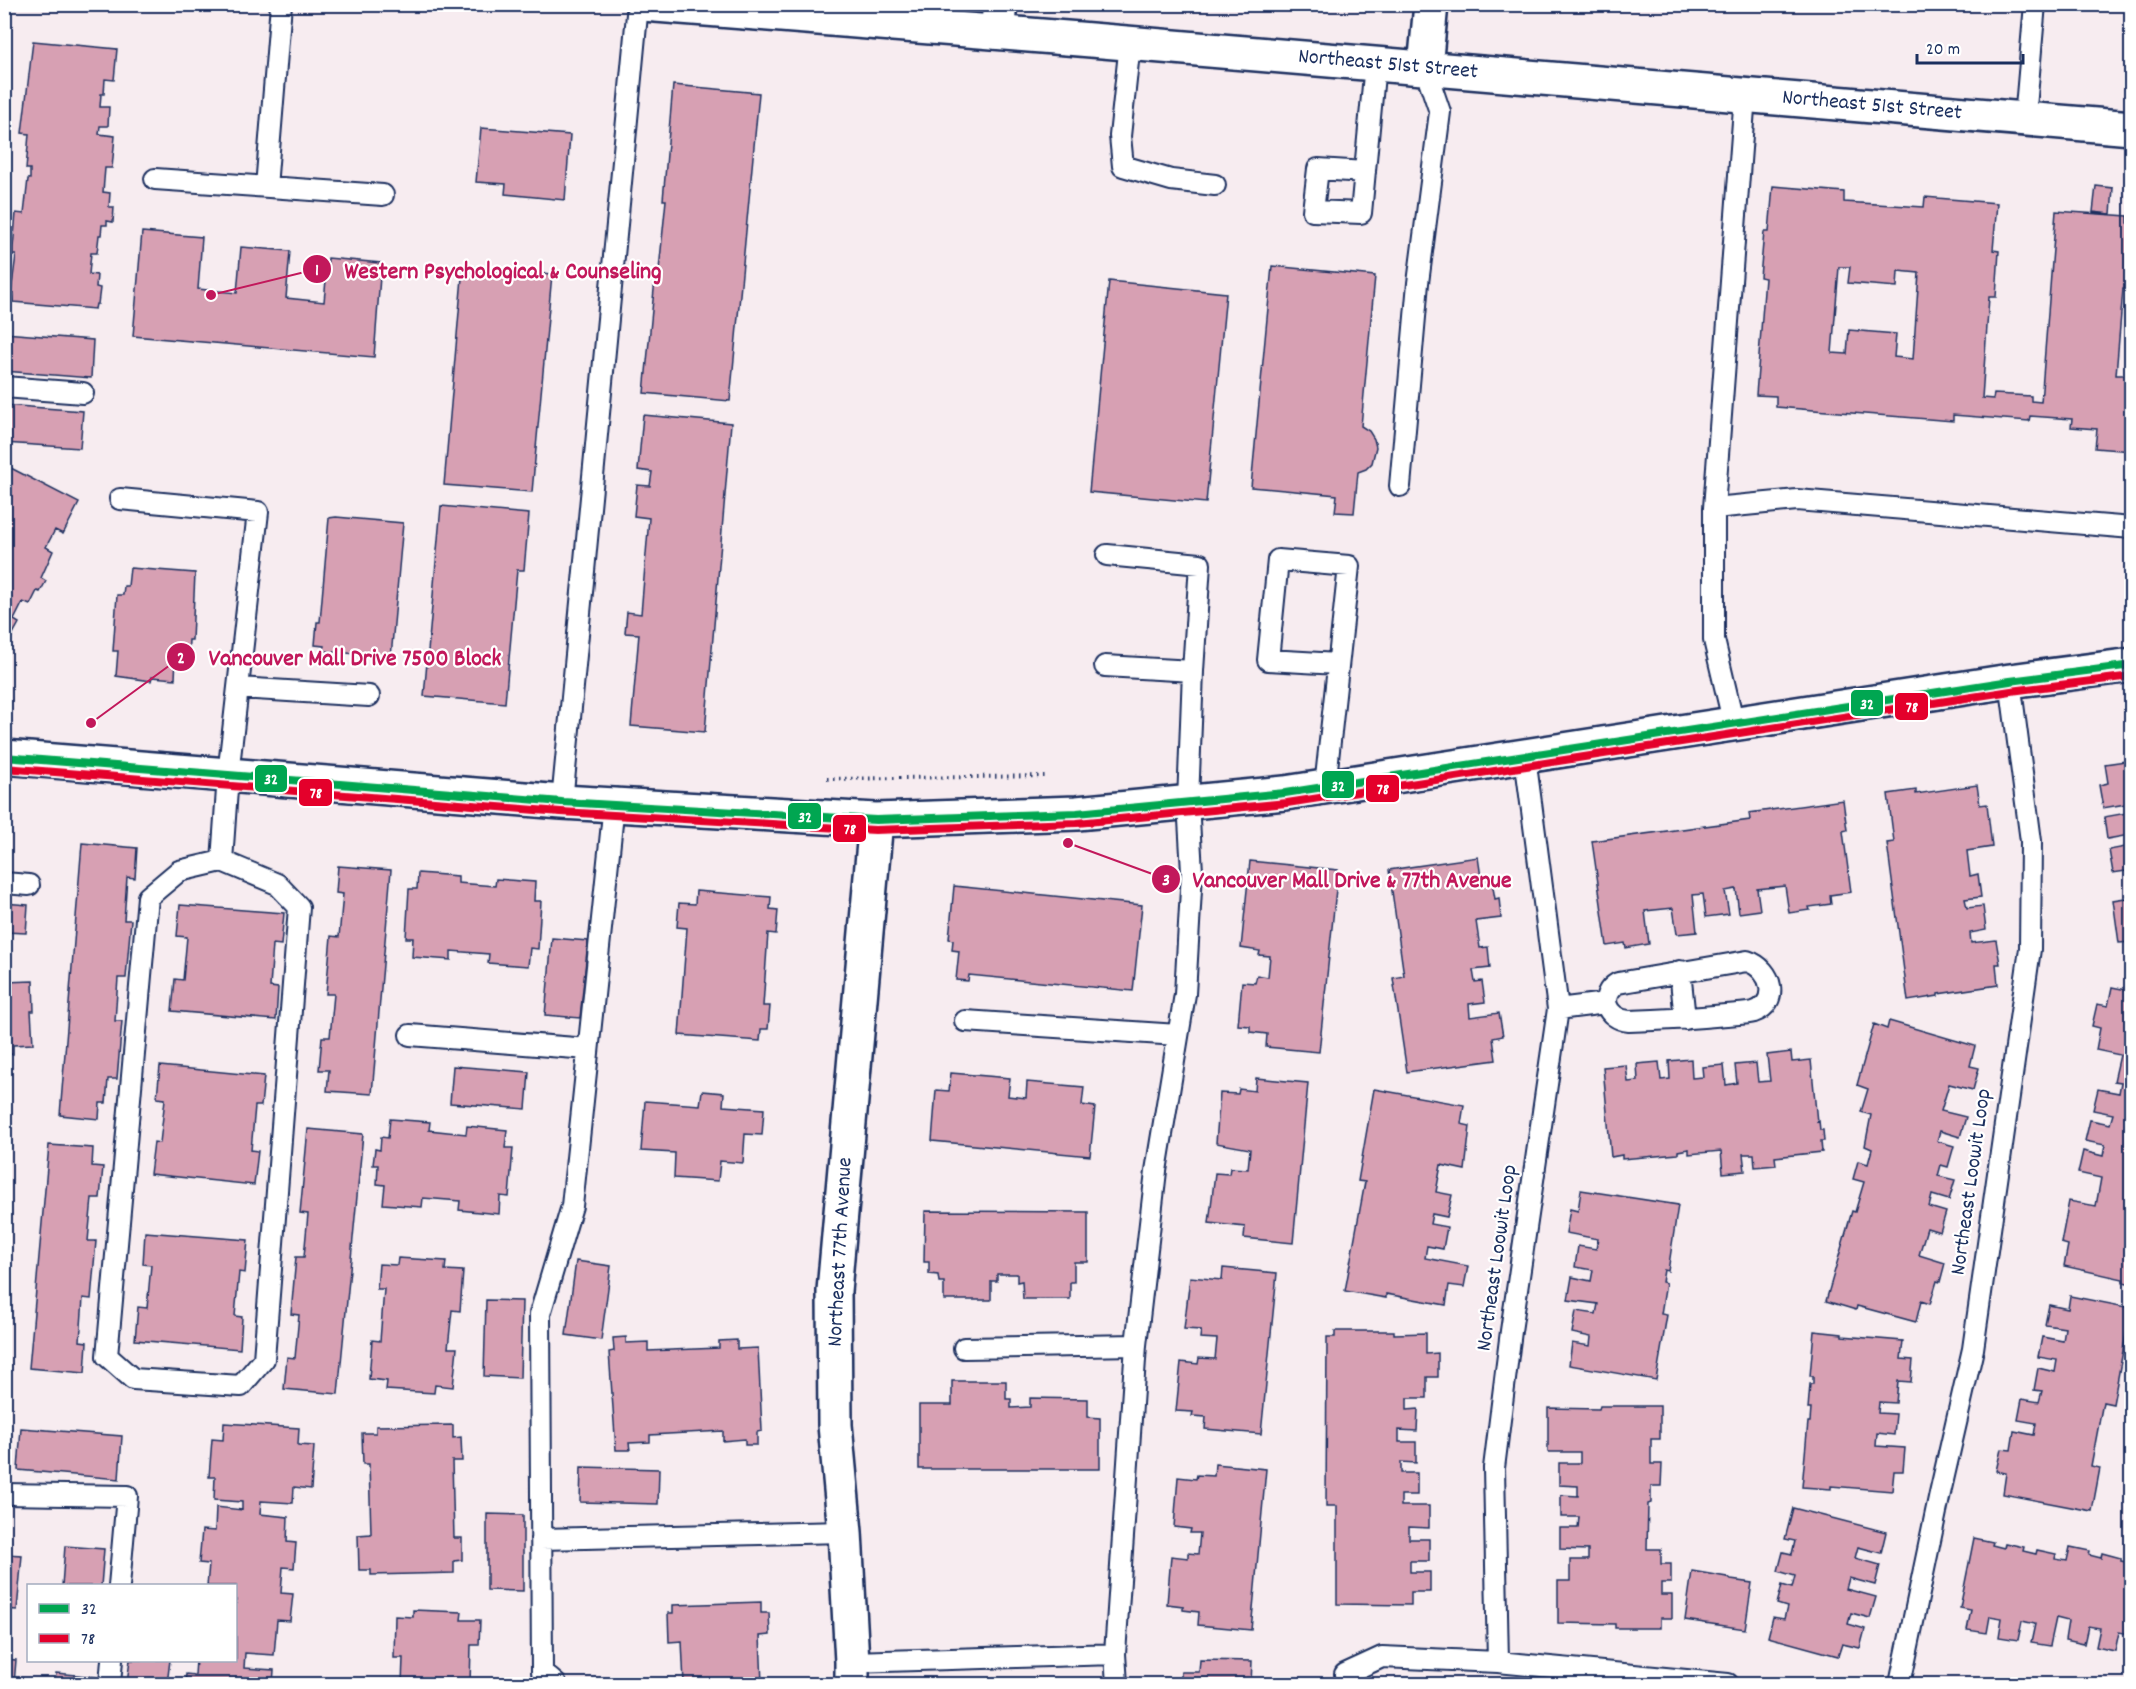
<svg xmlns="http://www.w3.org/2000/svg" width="2136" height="1689" viewBox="0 0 2136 1689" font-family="Dekko,sans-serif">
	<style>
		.building { fill: #d7a0b3; stroke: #1b2f5e; stroke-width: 1.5; fill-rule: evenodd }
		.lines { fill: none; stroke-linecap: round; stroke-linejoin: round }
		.lane-casing { stroke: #1b2f5e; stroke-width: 24 }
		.street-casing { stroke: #1b2f5e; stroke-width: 38 }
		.secondary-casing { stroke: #1b2f5e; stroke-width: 38 }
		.path { stroke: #1b2f5e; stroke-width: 4; stroke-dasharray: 1.5 4.5; stroke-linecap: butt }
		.lane { stroke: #fff; stroke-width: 20 }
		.street { stroke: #fff; stroke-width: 33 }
		.secondary { stroke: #fff; stroke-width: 33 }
		.bus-1-casing { stroke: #fff; stroke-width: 12 }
		.bus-2-casing { stroke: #fff; stroke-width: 12 }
		.bus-1 { stroke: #00a651; stroke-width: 8 }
		.bus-2 { stroke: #e4002b; stroke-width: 8 }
		.labels { text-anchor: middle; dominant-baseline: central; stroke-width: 4.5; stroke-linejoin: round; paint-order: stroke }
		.street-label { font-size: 22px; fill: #1b2f5e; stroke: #fff }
		.leader { fill: none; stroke: #c2185b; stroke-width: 2 }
		.callout-dot { fill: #c2185b; stroke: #fff; stroke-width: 2 }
		.mark-label { font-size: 18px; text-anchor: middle; font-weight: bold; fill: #fff }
		.callout-label { font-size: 24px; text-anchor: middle; font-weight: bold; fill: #c2185b; stroke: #fff; stroke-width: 4.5; stroke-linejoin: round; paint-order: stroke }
		.line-badge { stroke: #fff; stroke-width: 2 }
		.badge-label { font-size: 16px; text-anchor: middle; font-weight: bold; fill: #fff }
	</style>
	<rect width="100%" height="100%" fill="#f7ecf0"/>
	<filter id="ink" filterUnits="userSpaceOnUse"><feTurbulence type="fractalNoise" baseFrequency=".0167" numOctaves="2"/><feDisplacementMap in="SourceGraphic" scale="12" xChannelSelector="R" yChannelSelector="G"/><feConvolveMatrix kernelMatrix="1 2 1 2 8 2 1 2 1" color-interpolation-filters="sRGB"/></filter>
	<g filter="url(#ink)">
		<!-- building -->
		<path class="building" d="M33,41L117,49L114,80L105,79L104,94H101L100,107H109L108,126H100L99,134L115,136L112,168H105L103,192L110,193L109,207H114L113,222L107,221V225H102L101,235H99L97,253H91L89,274L97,275L96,287L100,288L98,304H96L95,309L13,302L14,293H11L16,255H13V248L16,213L24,214L28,179H30V169H26L29,134L22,133Z
			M673,85L759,93L730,401L644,393L656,269L659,270L666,200H663Z
			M481,128L570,135L565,200L505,194L506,184L476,182Z
			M1773,186L1844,192V202L1924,207L1925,197L1997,203L1993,250L1999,251L1996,297H1989L1982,398L1993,399L1994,394L2031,396V401L2041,402L2056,211L2128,216V223H2132V290L2123,289L2116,375H2132V451L2095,448L2097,429L2071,427L2072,419L2030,416L2029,421L1953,415V421L1776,407V396L1756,395L1765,278L1760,277L1764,232H1769ZM1839,267H1850L1848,283L1897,287L1898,271L1919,273L1913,359L1894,357L1896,334L1849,330L1847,354L1832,353Z
			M2096,186L2113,188L2111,214L2093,212Z
			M142,232L202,237L198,289L237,293L241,247L290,251L286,298L324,302L328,258L381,263L374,357L133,336Z
			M463,266L552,274L532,492L444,485Z
			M1272,266L1375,276L1361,426L1369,431L1374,439L1376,447L1372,463L1366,469L1358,472L1354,513L1335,512L1337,495L1251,487Z
			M1109,281L1226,293L1206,503L1089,492Z
			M4,333L93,340L91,378L4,371Z
			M4,405L83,411L80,448L4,443Z
			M643,415L731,423L705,732L631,726L639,634L625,633L627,612L641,614L649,518L634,516L637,485L650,486L652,472L638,470Z
			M7,466L79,503L63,534L55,530L46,547L53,551L41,578L46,581L40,592L37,591L30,605L23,602L14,620L19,623L4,650V471Z
			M441,506L529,514L524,570H517L505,703L424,696Z
			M336,517L403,523L391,657L324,651V646L315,645L317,622H320L329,518Z
			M130,568L195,573L192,640H189L188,657L176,656L175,679L152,677L151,681L116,676L118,651H113L117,595H123L124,586H128Z
			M2132,760V870L2113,873L2109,850L2131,846L2129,835L2107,839L2104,817L2127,813L2126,804L2103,808L2099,785L2108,783L2105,764Z
			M1977,785L1980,805L1987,804L1992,847L1967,851L1970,876L1978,874L1981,897L1965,899L1967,908L1983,906L1986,930L1970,933L1971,943L1996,940L2000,964H1996L1998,985L1938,994V996L1908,1001L1887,843L1894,842L1888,794L1916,790V794Z
			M1843,800L1847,830L1843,831L1851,892L1830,895L1831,904L1809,907L1810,910L1789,913L1785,886L1757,889L1760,910L1739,913L1736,889L1725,891L1729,914L1706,917L1703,894L1693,895L1697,932L1677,934L1673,908L1645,911L1649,944L1626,948L1625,943L1607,946L1592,841L1750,820L1749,813Z
			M82,843L137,848L135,878L127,877L124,920H131L126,978H118L115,1021H122L117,1079H108L106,1103H100L99,1119L60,1115Z
			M1478,857L1481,877L1491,876L1495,899L1499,898L1501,918L1476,921L1480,948L1488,947L1490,968L1473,970L1475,982L1482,981L1485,1002L1469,1004L1470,1017L1499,1013L1503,1036L1493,1038L1496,1060L1407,1072L1393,978L1404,976L1389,870Z
			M1250,861L1338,870L1319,1052L1266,1047L1267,1034L1250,1032V1026L1238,1025L1242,982L1255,983L1257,975L1268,977L1270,956L1259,955L1260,951L1241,948Z
			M338,866L391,870L372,1094L327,1091L329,1070H319L322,1037H330L334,994H326L331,936L339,937L343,894L336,893Z
			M418,873L458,876V883L495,886L496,879L535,882L534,901H541L538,949L530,948L528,966L488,963L489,954L451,951V960L412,957L413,938H406L409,889H417Z
			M954,886L1142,905L1133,991L969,975L968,981L956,980L959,951L952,950L953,940L949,939Z
			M696,891L771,897L770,909L778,910L776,934L768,933L763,1006H770L768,1029H761L760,1041L679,1035L687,928L677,927L679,903L695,904Z
			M2132,897V942L2119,943L2113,900Z
			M4,903L28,905L26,933L4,932Z
			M180,905L284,913L281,945L273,944L270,987L278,988L276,1020L172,1011L175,979L183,980L187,937L177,936Z
			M552,938L588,941L580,1018L545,1015Z
			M33,981L34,1011H31L33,1044L13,1045V1054L4,1055V982Z
			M2112,987L2132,991V1284L2123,1282V1279L2064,1266L2068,1245L2061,1243L2069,1201L2096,1206L2101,1178L2078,1173L2083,1151L2103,1156L2105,1145L2085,1141L2090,1120L2110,1124L2113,1114L2093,1110L2098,1089L2119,1093L2121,1082L2114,1081L2120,1055L2096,1050L2100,1028L2092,1026L2097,1004L2108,1006Z
			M1889,1021L1975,1046L1970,1066L1979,1068L1973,1090L1949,1084L1941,1111L1966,1117L1960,1137L1940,1131L1937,1141L1954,1146L1948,1167L1941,1165L1938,1176L1955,1180L1949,1200L1932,1195L1929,1207L1946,1212L1940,1232L1927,1228L1919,1255L1945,1263L1940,1282L1937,1281L1930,1304L1921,1301L1916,1322L1857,1306L1856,1310L1826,1301L1852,1211L1855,1212L1864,1182L1853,1179L1858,1161L1868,1164L1872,1149L1865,1146L1871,1115L1861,1112L1868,1089L1857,1085L1874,1024L1887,1029Z
			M1791,1052L1792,1062L1811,1060L1817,1122L1819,1121L1820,1130H1823L1824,1141H1821L1822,1152L1775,1157L1776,1165L1755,1167L1754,1154H1743L1745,1171L1723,1173L1721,1151L1689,1154V1149L1678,1151V1154L1622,1159V1155L1611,1157L1603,1067L1626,1065L1628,1082L1638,1081L1637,1064L1659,1062L1661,1080L1670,1079L1669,1061L1691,1059L1692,1078L1703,1077L1702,1067L1724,1065L1726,1085L1737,1083L1735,1065L1756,1063L1758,1082L1770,1081L1767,1055Z
			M160,1066L264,1076L261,1106H255L251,1150L258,1151L254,1185L150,1174L154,1142L160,1143L165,1099L157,1098Z
			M453,1066L529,1072L526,1109L450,1103Z
			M951,1073L1010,1078L1008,1096L1026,1098L1027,1082L1084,1087L1082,1105L1095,1107L1090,1156L932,1141L936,1090L949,1091Z
			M1256,1078L1308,1083L1293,1243L1244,1238L1245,1227L1209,1223L1215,1173L1229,1174L1230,1168L1248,1169L1250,1149L1216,1143L1220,1093L1238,1094L1239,1089L1255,1091Z
			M1374,1089L1464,1105L1461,1124L1470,1126L1465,1170L1441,1165L1436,1192L1452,1195L1447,1217L1432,1214L1430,1224L1447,1227L1443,1249L1427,1246L1425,1258L1468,1266L1464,1287L1449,1285L1446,1305L1386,1294V1298L1345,1291L1365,1182L1358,1181Z
			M702,1091L724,1093L723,1106L764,1109L762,1135L745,1134L743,1163L720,1161L718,1181L674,1178L675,1153L641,1151L645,1101L700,1105Z
			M390,1119L430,1122L429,1130L466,1134L467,1126L507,1130L505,1148H513L509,1197L500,1196L499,1214L459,1210L460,1201L423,1198L422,1207L383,1204L385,1185L377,1184L378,1165H373L375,1149L380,1150L381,1137L388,1138Z
			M308,1129L363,1134L338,1394L284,1389L287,1357L295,1358L299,1315L291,1314L296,1257H304L308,1214L300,1213Z
			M49,1145L93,1148L92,1166L103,1167L100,1198H92L88,1241H96L91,1299L83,1298L80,1341L87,1342L85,1373L29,1368Z
			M1581,1190L1678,1205L1668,1271L1664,1270L1662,1282L1666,1283L1661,1314L1667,1315L1656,1380L1569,1365L1572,1343L1590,1346L1591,1337L1572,1333L1576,1311L1596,1314L1598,1304L1568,1300L1572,1277L1591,1281L1593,1270L1575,1267L1578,1246L1596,1249L1598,1239L1566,1233L1570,1209L1578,1211Z
			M925,1211L1088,1212V1262H1074V1282H1070V1299H1023L1022,1281L1017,1282V1274H997V1281H991V1300H944V1282H939L938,1275L929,1274V1262H924Z
			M145,1232L248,1240L245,1273L239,1272L235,1316L242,1317L240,1349L135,1340L138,1307L147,1308L151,1265L143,1264Z
			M398,1258L446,1261L445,1270L463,1271L460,1311L452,1310L448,1348H457L453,1387L435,1385L434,1393L386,1390L387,1381L369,1379L372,1340L380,1341L384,1289H377L379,1264L397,1265Z
			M576,1261L611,1266L601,1340L566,1335Z
			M1223,1268L1277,1273L1261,1434L1205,1429L1206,1417L1192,1416L1193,1412L1176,1411L1181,1362L1198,1364L1199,1358L1215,1359L1217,1339L1200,1338L1201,1330L1184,1329L1190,1277L1222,1280Z
			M2070,1296L2131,1308L2113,1404L2103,1402L2091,1466L2100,1468L2092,1511L2003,1494L2006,1473L1996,1471L2001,1449L2011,1450L2014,1431L2034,1435L2036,1423L2018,1420L2022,1399L2039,1402L2042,1391L2034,1390L2038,1368L2055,1372L2057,1360L2038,1357L2042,1337L2063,1341L2065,1328L2045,1325L2049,1305L2068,1309Z
			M486,1300L522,1301L520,1378L484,1376Z
			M1335,1331H1394V1334L1426,1333V1354L1438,1353V1377H1427V1398H1407V1410L1418,1409L1417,1431L1399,1430V1442H1416V1463L1401,1462V1473H1417V1495H1401V1506H1429V1528L1409,1527V1539H1429V1561H1410V1572H1430V1592H1411V1605L1337,1604V1506H1326L1327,1337H1335Z
			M1814,1331L1842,1334V1336L1903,1341L1901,1359L1913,1360L1911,1382L1898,1381L1896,1403L1879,1402L1878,1413L1896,1414L1894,1435L1877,1433L1876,1446L1905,1448L1903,1471H1894L1892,1491L1831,1486V1489L1802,1487L1808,1422H1810L1811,1409H1808L1810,1384H1813V1376H1810Z
			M626,1337V1343L648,1342V1351L719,1348V1341L737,1340V1349L758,1348L762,1431L757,1432V1445H745V1439L723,1441V1431L650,1435V1442L629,1443L630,1450H616L609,1352L614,1351L613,1338Z
			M952,1381H1006V1399H1011V1408L1030,1407V1398L1088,1399V1417L1100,1418V1469H919V1405H952Z
			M1600,1406H1660V1439H1651V1464H1662L1661,1486H1651V1503L1648,1504L1647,1549H1661V1564H1671V1583H1661V1595H1672V1618H1660V1628H1615V1624L1558,1623V1581H1570V1560H1588V1550L1560,1549V1528H1578L1579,1517H1561V1495L1578,1496V1486L1559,1485V1463H1580V1452H1548V1408L1599,1409Z
			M224,1423L299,1428L298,1445L314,1446L311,1489L294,1487L293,1503L261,1501L260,1514L288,1517L287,1542L296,1543L294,1568L283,1567L281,1593L293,1594L290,1621L277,1620L274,1655L245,1653L244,1668L274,1670L273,1684H185L186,1674L195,1675L196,1660H236V1586H207L209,1564L199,1563L202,1530L215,1531L216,1507L242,1510V1502L214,1500L215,1477H209L212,1439L223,1440Z
			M453,1425V1438L461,1437L462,1461H452L454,1538H462V1560L454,1561V1573L371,1575V1570H359L358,1535L371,1534L369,1464H363L362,1433H376V1426Z
			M21,1428L122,1436L119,1479L18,1470Z
			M1215,1464L1266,1469L1251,1630L1198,1625L1199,1612L1183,1610V1606L1167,1604L1171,1556L1188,1558V1553L1198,1554L1200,1533H1190L1191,1529L1174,1527L1178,1477L1196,1479L1197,1475L1214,1476Z
			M581,1467L659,1469L658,1504L580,1502Z
			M1793,1508L1886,1532L1881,1553L1858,1547L1855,1558L1880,1565L1875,1585L1849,1578L1846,1589L1876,1597L1870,1618L1851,1613L1848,1624L1865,1629L1860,1648L1842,1644L1838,1656L1768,1637L1773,1617L1784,1619L1787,1607L1777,1604L1782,1585L1792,1588L1795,1576L1778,1571L1783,1552L1792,1554L1795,1541L1785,1539Z
			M487,1514L523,1515V1591L487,1590Z
			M1974,1538L1993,1542L1992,1545L2004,1548L2005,1543L2024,1547L2023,1551L2036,1554L2037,1550L2056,1554L2055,1559L2067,1561L2070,1547L2090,1551L2089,1555L2101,1558L2102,1553L2121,1558V1561L2132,1563V1655L2128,1654L2131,1634L2119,1632L2115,1651L2096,1647L2100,1628L2088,1626L2084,1644L2065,1640L2068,1621L2056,1618L2050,1646L2031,1643L2035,1624L2022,1621L2018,1640L1999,1637L2002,1618L1990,1616L1987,1633L1967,1630L1971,1610L1960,1608Z
			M65,1546L104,1549L101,1586H62Z
			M4,1554L22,1555L17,1610L4,1609Z
			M1692,1571L1727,1577L1731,1580L1752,1583L1745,1629L1685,1620Z
			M761,1602V1613H769L770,1635L760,1636L762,1684H684L682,1641L669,1642L668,1613H673V1605Z
			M413,1610L462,1612L461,1620H480L479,1645H471L470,1684H402L403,1658H394L395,1616L413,1617Z
			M4,1659L16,1660L14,1684H4Z
			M130,1660H170L167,1684H127Z
			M1200,1660L1252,1661L1251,1684H1163V1678H1181V1672H1199Z
			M56,1673L96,1677L95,1684H55Z"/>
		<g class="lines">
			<defs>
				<path id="lane" d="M1130,43L1120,136L1123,166L1171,180L1215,185
					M2025,119L2035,4
					M1365,172L1318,169L1313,211L1361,213C1366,164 1370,114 1375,64
					M155,179L383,195
					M266,187L281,4
					M4,387L83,393
					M1400,486L1418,283L1440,112L1425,68
					M120,499L258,512L228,775L222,861
					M1714,508L1745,95
					M1107,555L1200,564L1193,671L1188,802L1192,872L1185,994L1156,1171L1136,1345L1115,1654L1117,1684
					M1105,666L1193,671
					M239,688L369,696
					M1734,725L1714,640V508L1797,500L2132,528
					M1325,787L1349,566L1278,560L1268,660L1338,664
					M562,802L638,4
					M222,861L277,884L299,907L264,1359L241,1386L133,1379L107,1356L148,897L179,871Z
					M4,883L29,885
					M1747,961C1773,969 1780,1003 1754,1012C1746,1014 1735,1014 1726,1015C1694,1018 1661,1020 1629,1021C1606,1019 1597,995 1618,983Z
					M1680,971L1685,1019
					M1558,1009L1606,1003
					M965,1021L1178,1035
					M410,1035L588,1049
					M964,1348L1136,1345
					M4,1494L127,1496L119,1586
					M541,1539L845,1532
					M852,1662L1115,1654
					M1498,1662L1494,1468L1511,1331L1558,1009L1525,757
					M1345,1674L1382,1657L1498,1662L1728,1684
					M110,1684L112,1660
					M556,1684L542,1672L540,1314L572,1206L614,804
					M1900,1684L1940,1493L1973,1349L2030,949L2031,841L2010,681"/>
				<path id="street" d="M997,32L1000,4
					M1425,68L1431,4"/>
				<path id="secondary" d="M643,4L1079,39L2132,128
					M4,757L562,802L876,820L1077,813L1285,793L2010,681L2132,665
					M852,1684V1662L845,1532L835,1425L834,1291L876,820"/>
			</defs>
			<!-- lane casing -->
			<use href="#lane" class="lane-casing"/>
			<!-- street casing -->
			<use href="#street" class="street-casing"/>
			<!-- secondary casing -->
			<use href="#secondary" class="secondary-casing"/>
			<!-- path -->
			<path class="path" d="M827,779L1047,776"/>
			<!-- lane -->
			<use href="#lane" class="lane"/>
			<!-- street -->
			<use href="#street" class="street"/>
			<!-- secondary -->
			<use href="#secondary" class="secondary"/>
			<defs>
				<path id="bus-1" d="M4,757L562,802L876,820L1077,813L1285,793L2010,681L2132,665"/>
				<path id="bus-2" d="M4,768L561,812L875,830L1077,823L1287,803L2011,691L2132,676"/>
			</defs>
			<!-- bus-1 casing -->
			<use href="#bus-1" class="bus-1-casing"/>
			<!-- bus-2 casing -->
			<use href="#bus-2" class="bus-2-casing"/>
			<!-- bus-1 -->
			<use href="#bus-1" class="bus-1"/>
			<!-- bus-2 -->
			<use href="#bus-2" class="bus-2"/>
		</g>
	</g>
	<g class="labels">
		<!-- street labels -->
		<g class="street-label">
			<text transform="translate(1388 65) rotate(5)">Northeast 51st Street</text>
			<text transform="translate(1872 106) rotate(5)">Northeast 51st Street</text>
			<text transform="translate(1972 1182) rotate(-82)">Northeast Loowit Loop</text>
			<text transform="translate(841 1252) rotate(-87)">Northeast 77th Avenue</text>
			<text transform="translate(1498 1258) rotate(-82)">Northeast Loowit Loop</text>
		</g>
	</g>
	<!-- callouts -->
	<path class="leader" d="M211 295L317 269M91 723L181 657M1068 843L1166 879"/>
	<g class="callout-dot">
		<circle cx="211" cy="295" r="6"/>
		<circle cx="91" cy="723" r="6"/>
		<circle cx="1068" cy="843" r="6"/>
		<circle cx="317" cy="269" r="15"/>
		<circle cx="181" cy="657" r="15"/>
		<circle cx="1166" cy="879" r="15"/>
	</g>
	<g class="mark-label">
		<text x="317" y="275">1</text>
		<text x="181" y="663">2</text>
		<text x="1166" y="885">3</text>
	</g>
	<g class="callout-label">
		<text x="503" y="278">Western Psychological &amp; Counseling</text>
		<text x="355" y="665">Vancouver Mall Drive 7500 Block</text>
		<text x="1352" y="887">Vancouver Mall Drive &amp; 77th Avenue</text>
	</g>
	<g class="line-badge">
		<rect x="1850" y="689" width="34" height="28" rx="6" fill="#00a651"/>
		<rect x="1894" y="692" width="35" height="29" rx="6" fill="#e4002b"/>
		<rect x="254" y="764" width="34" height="29" rx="6" fill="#00a651"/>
		<rect x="1321" y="770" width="34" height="29" rx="6" fill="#00a651"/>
		<rect x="1365" y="774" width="35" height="29" rx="6" fill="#e4002b"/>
		<rect x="298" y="778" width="35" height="29" rx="6" fill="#e4002b"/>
		<rect x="787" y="802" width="35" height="28" rx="6" fill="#00a651"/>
		<rect x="832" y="814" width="35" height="29" rx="6" fill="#e4002b"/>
	</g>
	<g class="badge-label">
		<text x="1867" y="709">32</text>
		<text x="1912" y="712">78</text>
		<text x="271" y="784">32</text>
		<text x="1338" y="791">32</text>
		<text x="1383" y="794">78</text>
		<text x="316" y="798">78</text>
		<text x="805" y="822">32</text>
		<text x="850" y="834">78</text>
	</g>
	<!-- margin -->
	<rect width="2136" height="1689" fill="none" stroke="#fff" stroke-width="24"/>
	<rect x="12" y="12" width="2112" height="1665" fill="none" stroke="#1b2f5e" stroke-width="2" filter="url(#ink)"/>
	<!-- legend -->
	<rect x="27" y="1584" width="210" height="78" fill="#ffffff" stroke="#a4acbf" stroke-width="1.5"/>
	<rect x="39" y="1604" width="30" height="9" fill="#00a651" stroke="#a4acbf" stroke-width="1.5"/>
	<text x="81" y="1614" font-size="18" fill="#1b2f5e">32</text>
	<rect x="39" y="1634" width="30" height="9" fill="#e4002b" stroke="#a4acbf" stroke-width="1.5"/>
	<text x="81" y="1644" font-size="18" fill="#1b2f5e">78</text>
	<!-- scale -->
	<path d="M1917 54v9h106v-9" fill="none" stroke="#1b2f5e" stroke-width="3"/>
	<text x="1926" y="54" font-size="18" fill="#1b2f5e" stroke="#ffffff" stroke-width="4.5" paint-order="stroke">20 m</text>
</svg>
